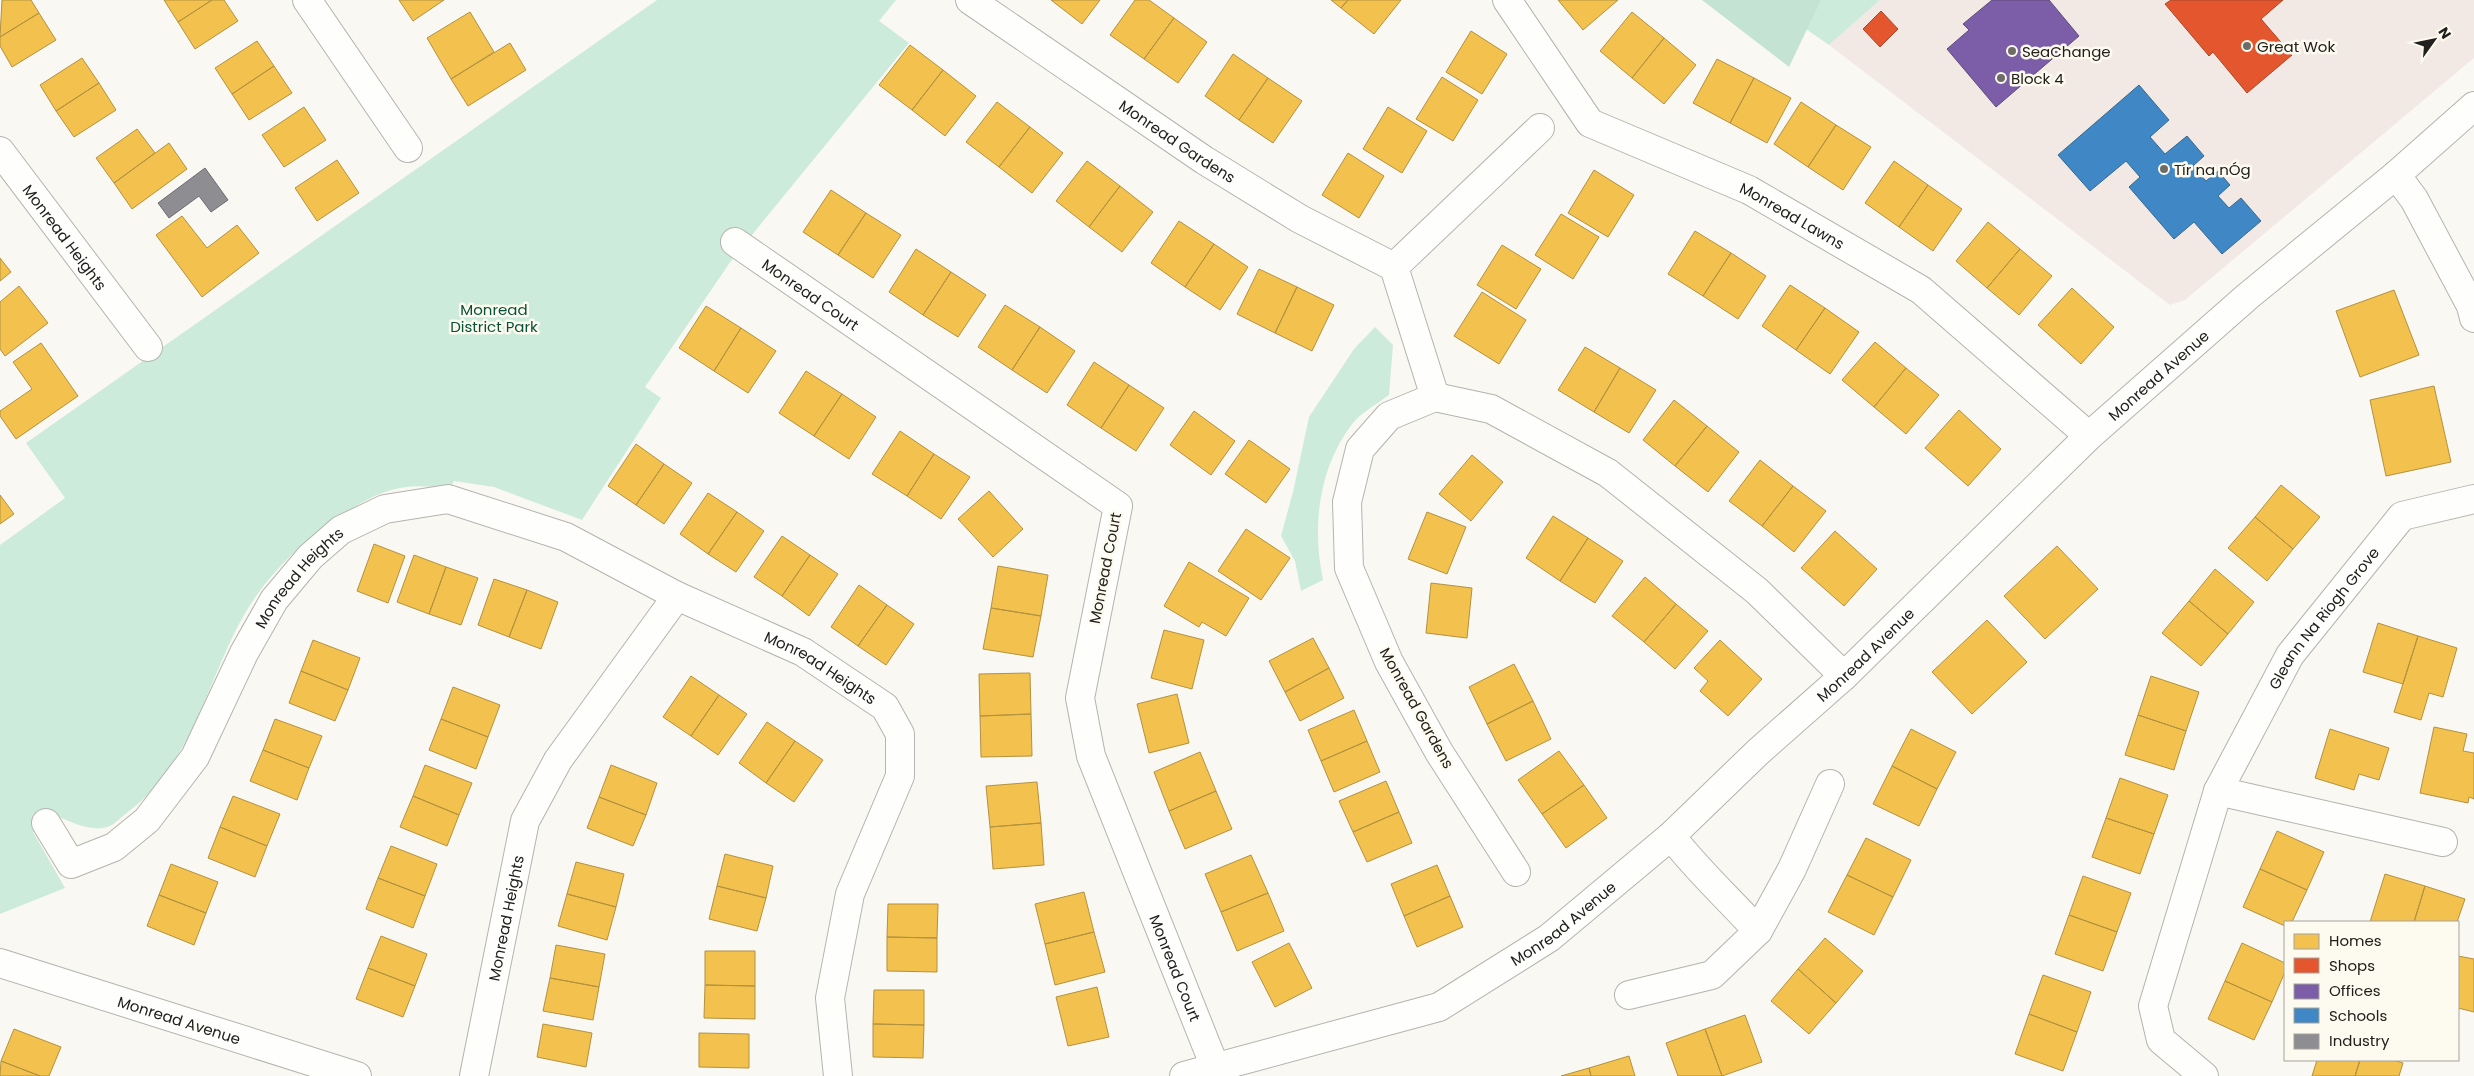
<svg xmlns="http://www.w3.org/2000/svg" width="2474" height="1076" viewBox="0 0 2474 1076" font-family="Poppins,sans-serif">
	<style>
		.commercial { fill: #f2e9e4 }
		.green { fill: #cdebda }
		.forest { fill: #c5e3d2 }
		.homes { fill: #f2c14e; stroke: #b3913f }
		.shops { fill: #e4572e; stroke: #aa4629 }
		.offices { fill: #7b5ea7; stroke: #604b7d }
		.schools { fill: #3f88c5; stroke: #366992 }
		.industry { fill: #8d8d92; stroke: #6d6c6f }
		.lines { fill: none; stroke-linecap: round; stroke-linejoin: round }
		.street-casing { stroke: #b4b3ae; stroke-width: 30 }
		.street { stroke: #fefefd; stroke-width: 28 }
		.poi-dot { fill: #6d6c67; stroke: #fdfaef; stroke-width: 2 }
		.labels { text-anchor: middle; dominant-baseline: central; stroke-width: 5; stroke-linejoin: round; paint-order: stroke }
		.poi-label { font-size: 15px; fill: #21201c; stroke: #fdfaef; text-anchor: start }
		.street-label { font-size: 15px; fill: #21201c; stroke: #fdfaef }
		.park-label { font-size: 15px; fill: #065138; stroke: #fdfaef }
	</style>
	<rect width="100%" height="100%" fill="#faf8f2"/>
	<!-- commercial -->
	<path class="commercial" d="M1880,0H2474V58L2185,300L2170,305L1829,45Z"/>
	<!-- green -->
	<path class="green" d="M657,0H896L879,21L909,43L733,258L645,387L661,398L582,520L494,487L454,481L450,489C403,481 379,490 340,516C302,541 267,575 244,615C206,682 193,763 128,812C122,816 116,823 110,826C95,833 73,823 59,817L33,832L65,888L0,914V545L65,498L26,443Z
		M1764,0H1880L1829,45Z
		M1375,327L1393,345L1389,395C1377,404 1362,412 1353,423C1318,468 1312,526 1323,580L1301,591L1295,561L1281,536L1293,492L1309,417L1354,349Z"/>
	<!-- forest -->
	<path class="forest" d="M1702,0H1821L1789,67Z"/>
	<!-- homes -->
	<path class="homes" d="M2,0H31L39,13L0,37Z
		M164,0H212L178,22Z
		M212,0H224L238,21L195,49L178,22Z
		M399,0H444L413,21Z
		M1051,0H1100L1082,24Z
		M1135,0H1149L1174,18L1144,59L1110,35Z
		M1331,0H1348L1341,8Z
		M1348,0H1401L1374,34L1341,8Z
		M1558,0H1618L1583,30Z
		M470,12L494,52L451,79L427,38Z
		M1632,12L1664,38L1632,78L1600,51Z
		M39,13L56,40L12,67L0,46V37Z
		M1174,18L1207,42L1178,83L1144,59Z
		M1471,31L1507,54L1482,94L1446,72Z
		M1664,38L1696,65L1664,104L1632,78Z
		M257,41L274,66L232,94L215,68Z
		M510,43L526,70L468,106L451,79Z
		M910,45L943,70L912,110L879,85Z
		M1233,54L1268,78L1239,120L1205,96Z
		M82,58L99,83L56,111L40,85Z
		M1717,59L1754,78L1730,123L1693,103Z
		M274,66L292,93L249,120L232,94Z
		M943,70L976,96L945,136L912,110Z
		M1442,77L1478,100L1453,141L1416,119Z
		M1268,78L1302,101L1273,143L1239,120Z
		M1754,78L1791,98L1767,143L1730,123Z
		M99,83L116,110L74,137L56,111Z
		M997,102L1030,127L999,167L966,142Z
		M1801,102L1836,125L1808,167L1774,144Z
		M304,107L326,140L284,167L262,135Z
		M1388,107L1427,131L1402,173L1363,149Z
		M1836,125L1871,147L1843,190L1808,167Z
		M1030,127L1063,153L1032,193L999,167Z
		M137,129L155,153L114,183L96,158Z
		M169,143L187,169L132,209L114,183Z
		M1348,153L1384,176L1359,218L1322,195Z
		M337,160L359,193L317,221L295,188Z
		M1087,161L1120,186L1089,227L1056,201Z
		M1894,161L1928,185L1899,227L1865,203Z
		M1594,170L1634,195L1608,237L1568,213Z
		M1928,185L1962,209L1933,251L1899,227Z
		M1120,186L1153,212L1122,252L1089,227Z
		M831,190L866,213L838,255L803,232Z
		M866,213L901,235L873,278L838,255Z
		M1561,214L1599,237L1573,279L1535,255Z
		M182,216L207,248L237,225L259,253L202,297L156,235Z
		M1179,221L1214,244L1185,287L1151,263Z
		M1988,222L2020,249L1987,288L1956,261Z
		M1695,231L1731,253L1703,296L1668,274Z
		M1214,244L1248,267L1220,310L1185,287Z
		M1502,245L1541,269L1516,309L1477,285Z
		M916,249L951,272L923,315L889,292Z
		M2020,249L2052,276L2019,315L1987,288Z
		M1731,253L1766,276L1738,319L1703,296Z
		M0,258L11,272L0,281Z
		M1259,269L1297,287L1275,333L1237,314Z
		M951,272L986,295L958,337L923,315Z
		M1790,285L1825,308L1796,350L1762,326Z
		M19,286L48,323L5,356L0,349V302Z
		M1297,287L1334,305L1312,351L1275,333Z
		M2072,288L2114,327L2081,364L2038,325Z
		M2394,290L2419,355L2360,377L2336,311Z
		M1482,292L1526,320L1499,364L1454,336Z
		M1005,305L1040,327L1012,370L978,347Z
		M706,306L741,328L714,371L679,348Z
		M1825,308L1859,332L1830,374L1796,350Z
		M1040,327L1075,351L1047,393L1012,370Z
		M741,328L776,351L748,393L714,371Z
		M1875,342L1906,368L1874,407L1842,380Z
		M41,343L78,396L16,439L0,416V411L32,389L13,362Z
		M1585,347L1620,368L1594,412L1558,390Z
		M1094,362L1129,385L1101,428L1067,405Z
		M1620,368L1656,390L1629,433L1594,412Z
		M1906,368L1939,395L1906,434L1874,407Z
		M806,371L842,394L814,436L779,413Z
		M1129,385L1164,408L1136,451L1101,428Z
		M2434,386L2451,462L2386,476L2370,400Z
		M842,394L876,417L849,459L814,436Z
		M1674,400L1707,426L1675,466L1643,440Z
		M1959,410L2001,449L1968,486L1925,448Z
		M1194,411L1235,441L1211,475L1170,445Z
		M1707,426L1739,452L1708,492L1675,466Z
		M900,431L934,454L907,496L872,474Z
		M1249,440L1290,469L1266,503L1225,474Z
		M636,444L664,464L636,505L608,486Z
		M934,454L970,477L941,519L907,496Z
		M1472,455L1503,482L1471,521L1439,494Z
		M1760,460L1793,486L1762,526L1729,501Z
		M664,464L692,483L664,524L636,505Z
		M2281,485L2320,517L2293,549L2255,517Z
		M1793,486L1826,511L1794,552L1762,526Z
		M989,491L1023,529L993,557L958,519Z
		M708,493L737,512L708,554L680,534Z
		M0,495L14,514L0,524Z
		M737,512L764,531L736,572L708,554Z
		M1427,512L1466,527L1447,574L1408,559Z
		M1553,516L1588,538L1560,581L1526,558Z
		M2255,517L2293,549L2267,581L2228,548Z
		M1246,529L1290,558L1261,600L1218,571Z
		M1835,531L1877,569L1844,606L1801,568Z
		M782,536L810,555L782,596L754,577Z
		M1588,538L1623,561L1595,603L1560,581Z
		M374,544L405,556L388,603L357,591Z
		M2057,546L2098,589L2045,639L2004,596Z
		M414,555L446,567L429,614L397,602Z
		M810,555L838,574L809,616L782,596Z
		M1189,562L1249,598L1226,636L1202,622L1199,627L1164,606Z
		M998,566L1048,575L1041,616L991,608Z
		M446,567L478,578L461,625L429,614Z
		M2215,569L2254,602L2228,634L2189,601Z
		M1645,577L1676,604L1644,642L1612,616Z
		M494,579L527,590L509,637L478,625Z
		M1431,583L1472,588L1467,638L1426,633Z
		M859,585L887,605L858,646L831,627Z
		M527,590L558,602L541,649L509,637Z
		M2189,601L2228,634L2201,666L2162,633Z
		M1676,604L1708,631L1675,669L1644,642Z
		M887,605L914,624L886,665L858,646Z
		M991,608L1041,616L1033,657L983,649Z
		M1987,620L2027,662L1972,714L1932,672Z
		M2378,623L2418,636L2403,684L2363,672Z
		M1164,630L1204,640L1192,689L1151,678Z
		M2418,636L2457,648L2443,697L2429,693L2421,720L2394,712Z
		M1313,638L1329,668L1285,692L1269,661Z
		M313,640L360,658L348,690L301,671Z
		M1720,640L1762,679L1728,716L1700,691L1708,681L1694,668Z
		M1514,664L1533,701L1487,724L1469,687Z
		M1329,668L1344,698L1300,721L1285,692Z
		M301,671L348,690L335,721L289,703Z
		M1030,673L1031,714L980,716L979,674Z
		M691,676L719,695L691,736L663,717Z
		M2151,676L2199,692L2186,731L2138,715Z
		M453,687L500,705L488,737L441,719Z
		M1177,694L1189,743L1149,753L1137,704Z
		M719,695L747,714L718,755L691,736Z
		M1533,701L1551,739L1506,761L1487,724Z
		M1354,710L1367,741L1321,761L1308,730Z
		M1031,714L1032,756L981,757L980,716Z
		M2138,715L2186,731L2174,770L2125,755Z
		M275,719L322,736L309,768L263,750Z
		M441,719L488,737L476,769L429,750Z
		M767,722L795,741L766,783L739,763Z
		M2434,727L2467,734L2463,751L2474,753V799L2469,797L2468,803L2420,793Z
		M1911,729L1956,752L1937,789L1892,766Z
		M2330,729L2389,748L2379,780L2359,774L2354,790L2315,778Z
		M795,741L823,760L794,802L766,783Z
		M1367,741L1380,772L1334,792L1321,761Z
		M263,750L309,768L297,800L250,781Z
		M1559,751L1584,785L1542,814L1518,780Z
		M1200,752L1216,791L1169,811L1154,772Z
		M425,765L472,783L459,815L413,796Z
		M611,765L657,783L646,815L599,797Z
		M1892,766L1937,789L1919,826L1873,804Z
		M2120,778L2168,795L2154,834L2106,818Z
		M1386,781L1399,812L1353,832L1339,801Z
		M1037,782L1041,823L990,827L986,786Z
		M1584,785L1607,818L1566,848L1542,814Z
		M1216,791L1232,829L1185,849L1169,811Z
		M233,796L280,814L267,846L220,827Z
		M413,796L459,815L447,846L400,827Z
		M599,797L646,815L633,846L587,828Z
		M1399,812L1412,843L1367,862L1353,832Z
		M2106,818L2154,834L2140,874L2092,857Z
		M1041,823L1044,865L993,869L990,827Z
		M220,827L267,846L255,877L208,858Z
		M2277,831L2324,852L2307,890L2260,869Z
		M1866,838L1911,860L1893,897L1847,875Z
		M391,846L437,864L425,896L378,878Z
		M725,854L773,866L766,898L717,886Z
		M1251,855L1268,893L1221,912L1205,874Z
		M576,862L624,874L616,907L567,894Z
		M171,864L218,882L206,913L159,895Z
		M1437,865L1450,896L1404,916L1391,884Z
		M2260,869L2307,890L2292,922H2285V926L2243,907Z
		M2385,874L2425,886L2414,922H2370Z
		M1847,875L1893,897L1874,935L1828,912Z
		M2083,876L2131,893L2117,932L2069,915Z
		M378,878L425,896L413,928L366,909Z
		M717,886L766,898L757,931L709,919Z
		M2425,886L2465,899L2457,922H2414Z
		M1084,892L1094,932L1045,944L1035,904Z
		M1268,893L1284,931L1237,951L1221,912Z
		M567,894L616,907L607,940L558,926Z
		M159,895L206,913L194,945L147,926Z
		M1450,896L1463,927L1417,947L1404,916Z
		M888,904H938L937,938L887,937Z
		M2069,915L2117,932L2103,971L2055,954Z
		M1094,932L1105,972L1055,985L1045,944Z
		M381,936L427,954L415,986L368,968Z
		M887,937L937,938V972L887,971Z
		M1825,938L1863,971L1836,1003L1798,969Z
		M1289,943L1312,988L1275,1007L1252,962Z
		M2242,943L2285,963V972L2272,1002L2225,981Z
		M556,945L605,954L599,987L550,978Z
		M705,951H755V986L705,985Z
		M2458,956L2474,959V1012L2458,1008Z
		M368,968L415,986L403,1017L356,999Z
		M1798,969L1836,1003L1809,1034L1771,1001Z
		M2043,975L2091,992L2077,1032L2029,1014Z
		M550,978L599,987L593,1020L543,1011Z
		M2225,981L2272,1002L2254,1040L2208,1019Z
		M705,985L755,986V1019L704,1018Z
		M1097,987L1109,1037L1068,1046L1056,997Z
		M874,990H924V1025L873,1024Z
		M2029,1014L2077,1032L2063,1071L2015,1054Z
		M1745,1015L1762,1062L1722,1076L1705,1029Z
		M543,1024L592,1033L586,1067L537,1057Z
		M873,1024L924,1025L923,1058L873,1057Z
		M14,1029L61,1047L49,1076H40L1,1061Z
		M1705,1029L1722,1076H1678L1666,1043Z
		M699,1033L749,1034V1068L699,1067Z
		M1629,1056L1635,1076H1591L1589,1068Z
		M2317,1060H2360L2355,1076H2312Z
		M2360,1060H2393L2403,1063L2399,1076H2355Z
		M1,1061L40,1076H0Z
		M1589,1068L1591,1076H1561Z"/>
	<!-- shops -->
	<path class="shops" d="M2171,0H2283L2261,19L2292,55L2247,93L2213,52L2209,56L2165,4Z
		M1881,11L1898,29L1880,47L1863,29Z"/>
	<!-- offices -->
	<path class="offices" d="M1992,0H2049L2079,36L1996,107L1947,49L1969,30L1963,24Z"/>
	<!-- schools -->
	<path class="schools" d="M2139,85L2169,120L2150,137L2165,154L2187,136L2204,156L2193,166L2206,181L2218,171L2230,185L2218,196L2229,208L2241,198L2261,221L2222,254L2194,222L2174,239L2129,187L2140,177L2126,161L2090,191L2058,155Z"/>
	<!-- industry -->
	<path class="industry" d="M205,168L228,200L211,212L199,196L169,218L158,203Z"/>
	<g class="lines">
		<defs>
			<g id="street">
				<path d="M307,0L408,148"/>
				<path id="s1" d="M970,0L1204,160L1300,219L1394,267L1435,397"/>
				<path id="s2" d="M1507,0L1590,123L1749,190L1921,290L2089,436"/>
				<path id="s3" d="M0,151L148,347"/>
				<path d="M2396,175L2414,199L2471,306L2474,318"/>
				<path id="s4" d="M735,242L1118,506L1080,698L1091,756L1215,1067"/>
				<path d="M1394,267L1540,128"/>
				<path d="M2218,791L2443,842"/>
				<path id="s5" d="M46,823L71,864L114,847L147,820L195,757L244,653L274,600L310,557L341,530L385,509L448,499L566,537L677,596L803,652L885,707L900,734V776L850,894L830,998L838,1076"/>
				<path d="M1671,836C1697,870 1729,899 1758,931L1792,869L1830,784"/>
				<path d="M1516,872L1439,752L1389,662L1349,568L1347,502L1360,449L1389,416L1435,397L1491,409L1608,473L1757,591L1844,676"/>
				<path id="s6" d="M0,963L357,1076"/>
				<path d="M1629,995L1712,975L1758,931"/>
				<path id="s7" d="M474,1076L525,821L558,760L677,596"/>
				<path id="s8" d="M1184,1076L1439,1007L1549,938L1671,836L1758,752L1844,676L2089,436L2248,296L2396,175L2474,106"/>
				<path id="s9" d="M2204,1076L2161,1040L2153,1006L2218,791L2290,655L2402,516L2474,499"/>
			</g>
		</defs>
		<!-- street casing -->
		<use href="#street" class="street-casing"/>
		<!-- street -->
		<use href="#street" class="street"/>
	</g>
	<!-- markers -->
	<g class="poi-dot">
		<circle cx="2247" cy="46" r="5"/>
		<circle cx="2012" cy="51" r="5"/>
		<circle cx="2001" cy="78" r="5"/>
		<circle cx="2164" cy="169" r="5"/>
	</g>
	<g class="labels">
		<!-- poi labels -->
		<g class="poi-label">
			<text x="2257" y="46">Great Wok</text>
			<text x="2022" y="51">SeaChange</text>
			<text x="2011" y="78">Block 4</text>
			<text x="2174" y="169">Tír na nÓg</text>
		</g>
		<!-- street labels -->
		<g class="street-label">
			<text stroke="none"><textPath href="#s1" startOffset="251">Monread Gardens</textPath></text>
			<text stroke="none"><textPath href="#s2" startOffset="371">Monread Lawns</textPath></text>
			<text stroke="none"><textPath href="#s3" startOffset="108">Monread Heights</textPath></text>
			<text stroke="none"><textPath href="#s4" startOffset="92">Monread Court</textPath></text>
			<text stroke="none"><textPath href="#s8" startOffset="1224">Monread Avenue</textPath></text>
			<text transform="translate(1105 568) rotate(-79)">Monread Court</text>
			<text stroke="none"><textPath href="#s5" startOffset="425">Monread Heights</textPath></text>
			<text stroke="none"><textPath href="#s9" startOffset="519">Gleann Na Riogh Grove</textPath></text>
			<text stroke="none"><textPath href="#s8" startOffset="819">Monread Avenue</textPath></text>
			<text stroke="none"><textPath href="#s5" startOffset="1012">Monread Heights</textPath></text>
			<text transform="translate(1417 708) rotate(61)">Monread Gardens</text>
			<text stroke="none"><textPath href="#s7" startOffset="161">Monread Heights</textPath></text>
			<text stroke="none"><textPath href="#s8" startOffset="414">Monread Avenue</textPath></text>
			<text stroke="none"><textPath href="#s4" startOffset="948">Monread Court</textPath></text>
			<text stroke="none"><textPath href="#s6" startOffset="188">Monread Avenue</textPath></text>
		</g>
		<!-- park labels -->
		<g class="park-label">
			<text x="494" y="309">Monread<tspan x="494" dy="17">District Park</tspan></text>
		</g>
	</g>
	<!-- legend -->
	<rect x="2284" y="921" width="175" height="140" fill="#fdfaef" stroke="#a5a39b"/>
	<rect x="2294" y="934" width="25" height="15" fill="#f2c14e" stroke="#a5a39b"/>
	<text x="2329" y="946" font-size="15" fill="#21201c">Homes</text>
	<rect x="2294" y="958" width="25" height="15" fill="#e4572e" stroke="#a5a39b"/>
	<text x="2329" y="971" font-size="15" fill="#21201c">Shops</text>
	<rect x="2294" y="984" width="25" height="15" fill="#7b5ea7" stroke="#a5a39b"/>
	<text x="2329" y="996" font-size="15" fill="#21201c">Offices</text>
	<rect x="2294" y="1008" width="25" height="15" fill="#3f88c5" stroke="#a5a39b"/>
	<text x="2329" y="1021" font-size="15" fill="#21201c">Schools</text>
	<rect x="2294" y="1034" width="25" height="15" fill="#8d8d92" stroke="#a5a39b"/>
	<text x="2329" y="1046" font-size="15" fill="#21201c">Industry</text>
	<!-- north arrow -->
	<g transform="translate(2434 40) rotate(57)" stroke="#fdfaef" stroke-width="4" paint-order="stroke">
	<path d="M0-4L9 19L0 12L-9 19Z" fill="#21201c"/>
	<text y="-8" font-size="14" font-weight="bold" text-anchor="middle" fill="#21201c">N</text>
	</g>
</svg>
